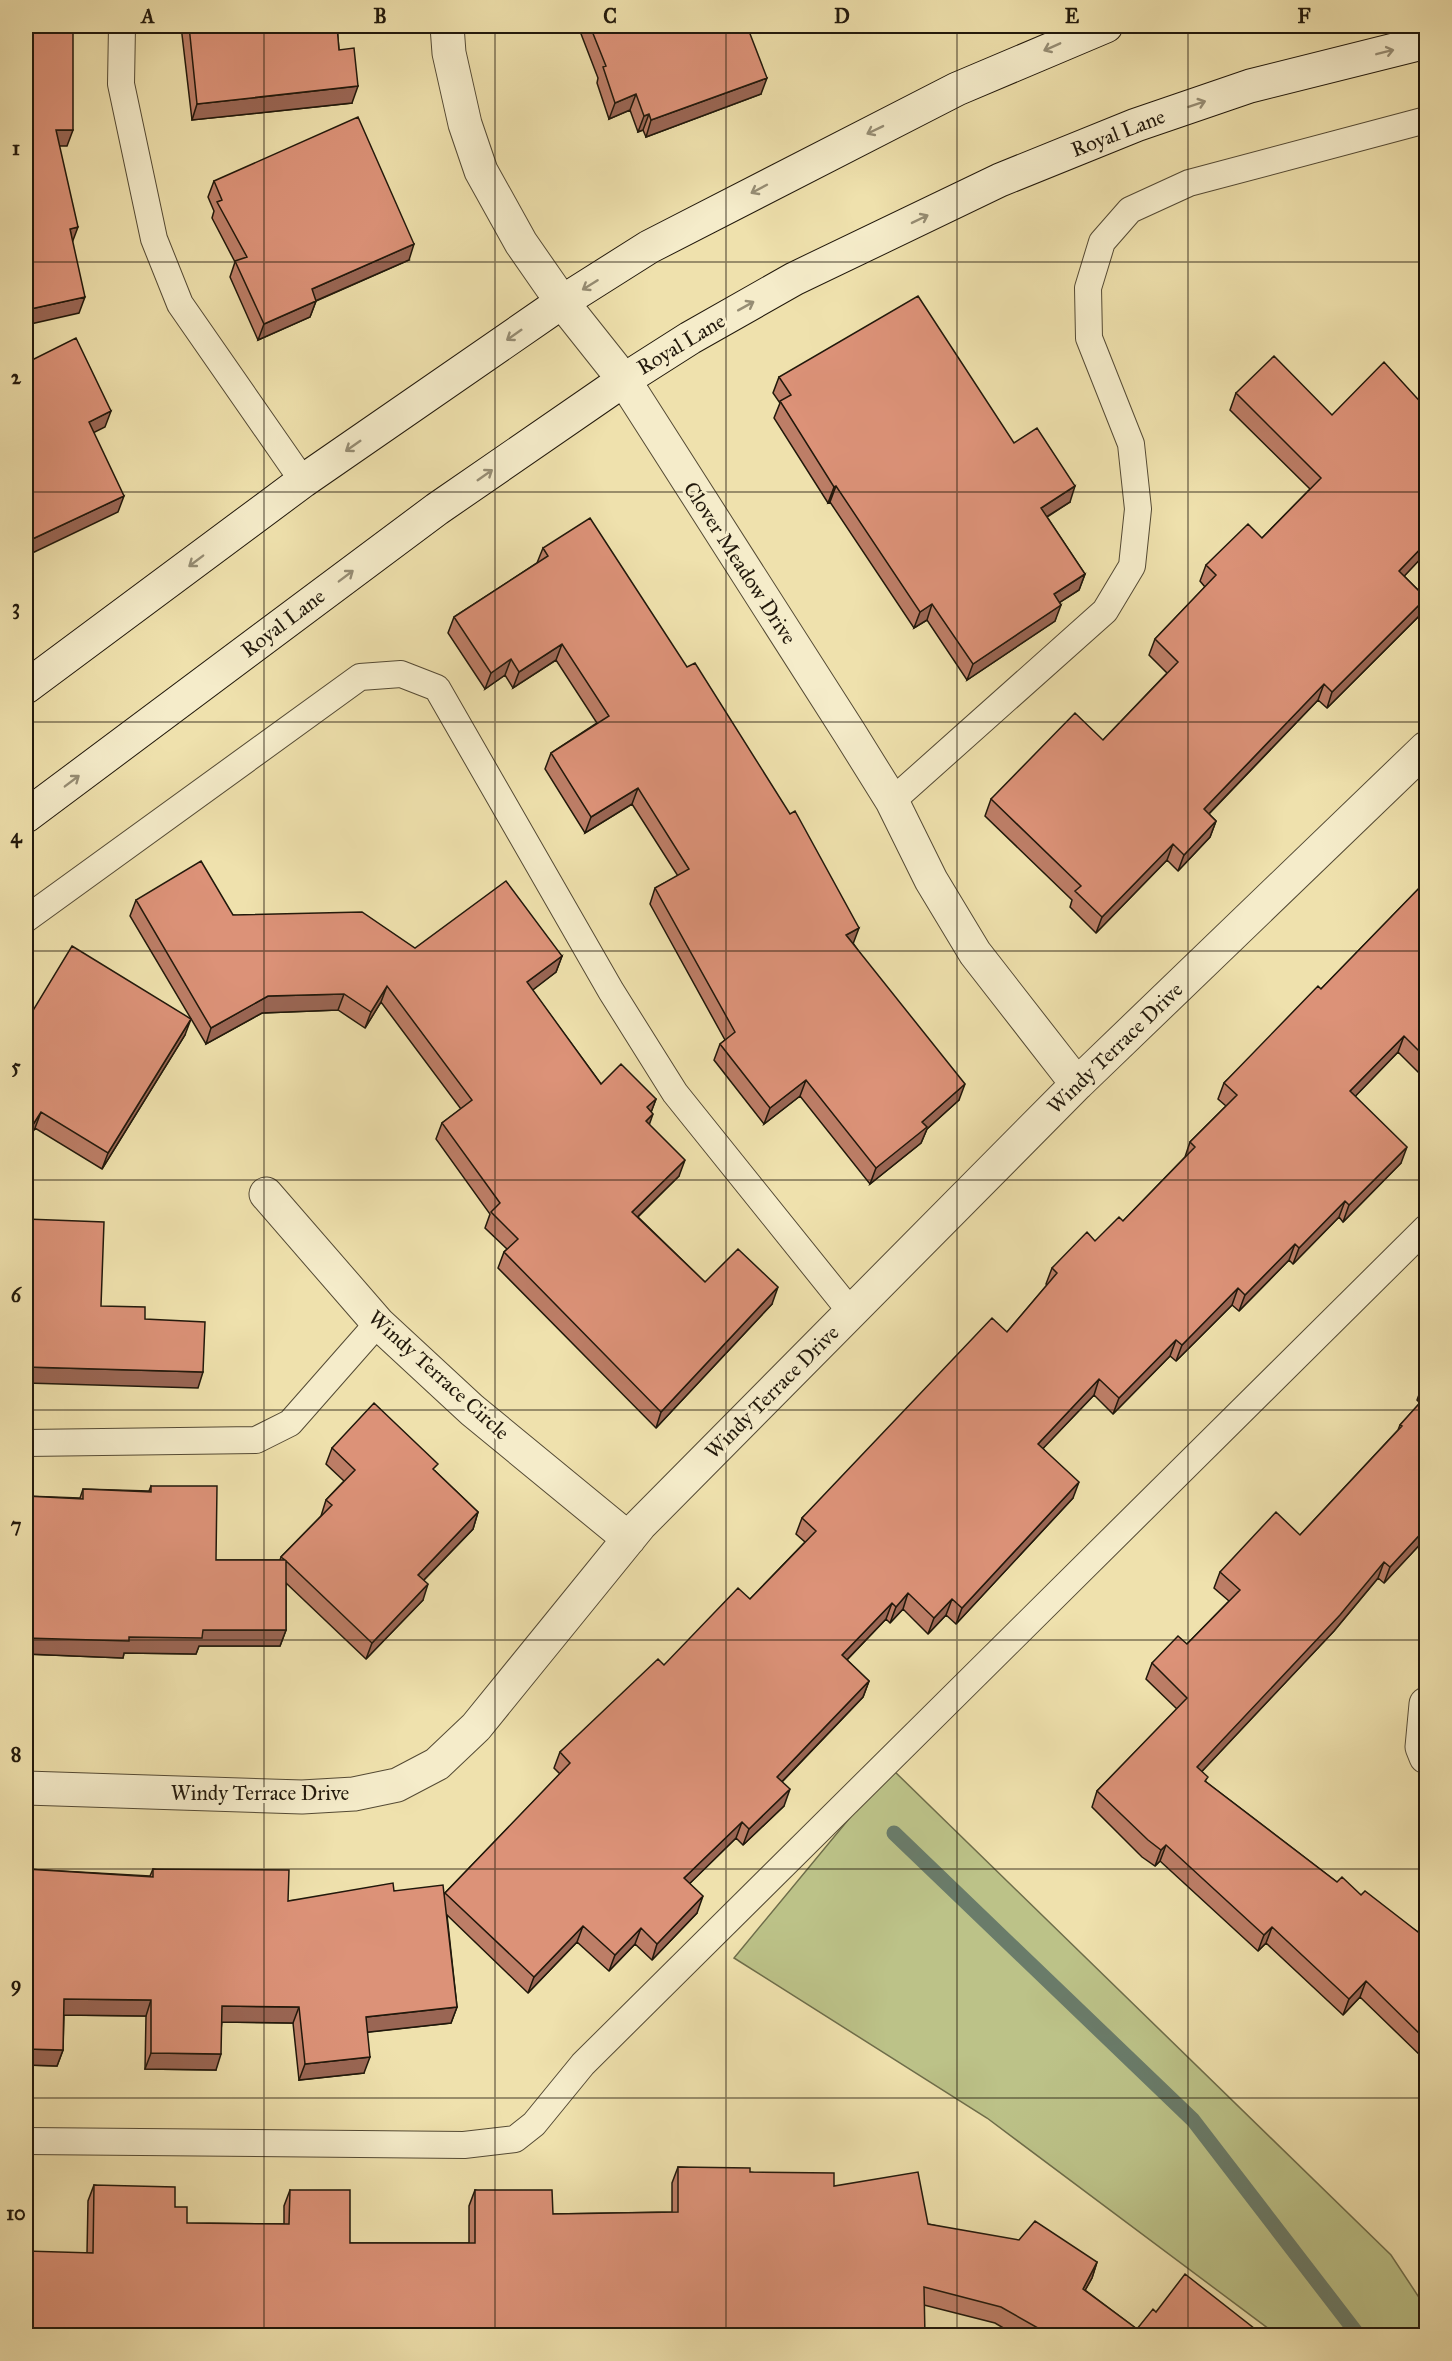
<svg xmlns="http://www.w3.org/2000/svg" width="1452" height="2361" viewBox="0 0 1452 2361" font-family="'IM FELL Great Primer',serif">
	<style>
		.green { fill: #bcc288; stroke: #6e6d4a; stroke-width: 1.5 }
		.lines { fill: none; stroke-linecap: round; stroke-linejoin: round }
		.stream { stroke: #6a7c6a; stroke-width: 15 }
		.service-casing { stroke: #544a34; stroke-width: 28 }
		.minor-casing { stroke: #544a34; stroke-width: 35 }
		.secondary-casing { stroke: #21180b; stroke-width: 35 }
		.service { stroke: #f5ecca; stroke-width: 26 }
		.minor { stroke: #f5ecca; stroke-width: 33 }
		.secondary { stroke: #f5ecca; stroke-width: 33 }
		.wall { fill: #bd7e67; stroke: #21180b; stroke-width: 1.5 }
		.shaded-wall { fill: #9a6654; stroke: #21180b; stroke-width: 1.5 }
		.building { fill: #dc9278; stroke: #21180b; stroke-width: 1.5 }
		.oneway { stroke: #968d74 }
		.grid { fill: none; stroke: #21180b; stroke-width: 1.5; stroke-opacity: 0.55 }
		.labels { text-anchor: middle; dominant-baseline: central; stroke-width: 6; stroke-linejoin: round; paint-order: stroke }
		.street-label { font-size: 21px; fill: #21180b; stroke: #f5ecca }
		.neatline { fill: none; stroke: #21180b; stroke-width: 2 }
		.grid-label { font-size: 20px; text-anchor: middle; font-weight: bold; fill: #21180b }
	</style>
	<rect width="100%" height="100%" fill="#efe1ad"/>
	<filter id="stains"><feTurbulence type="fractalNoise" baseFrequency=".00333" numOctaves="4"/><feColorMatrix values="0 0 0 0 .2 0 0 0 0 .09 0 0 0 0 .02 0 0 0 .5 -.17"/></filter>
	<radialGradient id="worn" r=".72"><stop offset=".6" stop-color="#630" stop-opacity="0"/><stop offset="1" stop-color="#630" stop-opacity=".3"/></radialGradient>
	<!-- green -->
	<path class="green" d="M891,1768L1391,2255L1426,2308V2335H1277L987,2118L734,1958Z"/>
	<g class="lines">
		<!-- stream -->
		<path class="stream" d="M894,1833L1193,2120L1359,2336"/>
		<defs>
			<path id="service" d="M122,26L121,84L154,239L180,304L303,481
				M892,801L1105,611L1132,566L1138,509L1131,444L1089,338L1088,288L1102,242L1130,210L1189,183L1426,120
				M26,919L360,677L401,674L437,688L611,991L675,1093L851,1312
				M26,1443L256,1440L290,1423L378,1323
				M26,2141L464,2145L515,2139L534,2124L583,2064L1426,1228"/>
			<path id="minor" d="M447,26L449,53L465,124L481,171L521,243L562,302L624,380L849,732L892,801L931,880L975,953L1077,1084
				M266,1194L378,1323L472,1410L629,1539
				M1426,1704L1422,1747L1426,1757
				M26,1788L302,1797L354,1794L397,1785L437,1764L476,1727L640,1525L1077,1084L1426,748"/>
			<path id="secondary" d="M26,687L303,481L562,302L649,247L957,89L1106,26
				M26,816L437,509L624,380L690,338L794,279L1000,180L1136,125L1250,86L1426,42"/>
		</defs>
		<!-- service casing -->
		<use href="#service" class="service-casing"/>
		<!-- minor casing -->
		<use href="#minor" class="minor-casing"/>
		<!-- secondary casing -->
		<use href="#secondary" class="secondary-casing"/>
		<!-- service -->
		<use href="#service" class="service"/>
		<!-- minor -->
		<use href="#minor" class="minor"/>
		<!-- secondary -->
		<use href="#secondary" class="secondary"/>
	</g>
	<!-- wall -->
	<path class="wall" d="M181,26H337L339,50L352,103L192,120Z
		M578,26H727L761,94L646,137L643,130L638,132L630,110L609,119L597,83L598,78Z
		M214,181L409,260L316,301L310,317L258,340L230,277L235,262L212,218L214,211L208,197Z
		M779,377L1014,443L1070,502L1047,517L1085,574L1079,590L1060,602L1055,621L967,680L927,620L914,628L830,502L828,503L774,418L780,403L773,393Z
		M1236,393L1332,415L1426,408V553L1404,576L1426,598L1420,615L1327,708L1318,700L1209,814L1216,821L1210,837L1178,871L1167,860L1096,933L1070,907L1072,900L985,816L991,799L1103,740L1167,673L1149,655L1155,639L1205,587L1200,581L1206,565L1262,538L1310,489L1230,410Z
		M543,548L853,943L959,1100L927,1129L921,1143L870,1184L800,1096L764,1124L714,1060L720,1044L725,1040L650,904L655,888L678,876L632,804L585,833L545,769L551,753L597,723L556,660L513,688L505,675L485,689L448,633L454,617L537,563Z
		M1426,881V1080L1398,1052L1355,1096L1401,1163L1343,1222L1339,1217L1293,1264L1289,1260L1239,1311L1232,1305L1176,1361L1170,1356L1113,1414L1094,1395L1043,1448L1073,1498L956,1624L946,1615L928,1634L903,1609L890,1623L886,1619L847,1660L869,1681L863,1697L782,1782L784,1806L743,1845L736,1838L690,1883L697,1913L652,1960L635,1944L609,1971L577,1942L528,1993L447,1915L457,2007L451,2023L367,2032L364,2073L299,2080L293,2023L222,2022L216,2070L145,2069L146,2016L64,2015L63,2050L57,2066L26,2065V1869L150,1876L153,1869L288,1901L394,1891L444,1895L445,1893L560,1774L554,1768L560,1752L664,1665L750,1599L805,1542L796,1534L802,1518L1007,1332L1047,1285L1046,1284L1052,1268L1095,1241L1123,1221L1185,1157L1190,1142L1226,1106L1218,1099L1224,1083L1321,989Z
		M136,900L233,915L415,948L562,956L556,972L532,990L601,1084L656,1099L651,1112L649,1124L679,1176L638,1217L705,1282L772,1304L656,1428L498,1268L504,1252L507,1249L485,1228L490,1214L436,1139L442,1123L461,1109L381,1002L365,1028L338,1010L262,1013L206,1044L130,916Z
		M26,1022L185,1035L102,1169L35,1128L26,1144Z
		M1426,1381V1538L1384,1583L1378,1578L1334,1631L1202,1771L1206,1782L1337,1882L1361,1895L1418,1932L1426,1923V2059L1425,2060L1360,1997L1343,2015L1266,1943L1258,1951L1160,1861L1155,1866L1142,1857L1092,1807L1097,1791L1177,1709L1146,1679L1152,1663L1187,1644L1229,1601L1214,1588L1220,1572L1300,1535L1398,1430L1400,1425L1420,1403L1417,1400L1423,1384Z
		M332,1448L435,1471L478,1512L473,1529L424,1580L423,1600L366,1659L286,1583V1630L280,1646H199L196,1654L124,1653L123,1658L26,1654V1496L80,1498L83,1489L149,1491L151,1486L216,1560H280L281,1557L321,1516L326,1500L344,1481L326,1464Z
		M678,2167L750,2172L834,2186L928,2224L1097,2262L1092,2278L1085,2290L1137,2329L1156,2312L1264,2336H1017L995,2323L924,2305L87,2253L88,2201L94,2185L175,2207L187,2223L284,2224V2206L290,2190L350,2243H469V2206L475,2190L553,2214L672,2212V2183Z"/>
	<!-- shaded-wall -->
	<path class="shaded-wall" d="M767,78L761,94L646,137L651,120Z
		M358,86L352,103L192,120L197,104Z
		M636,94L630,110L609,119L615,103Z
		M649,114L643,130L638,132L644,116Z
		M56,130H73L67,146H50Z
		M78,227L72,243L70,229Z
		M414,244L409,260L306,305L312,289Z
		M85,297L79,313L26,325V310Z
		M316,301L310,317L258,340L264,324Z
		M111,411L105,427L83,438L89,422Z
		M836,486L830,502L828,503L834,487Z
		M1075,486L1070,502L1035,524L1041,508Z
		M124,496L118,512L26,556V542Z
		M1426,543V553L1393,588L1399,571Z
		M1085,574L1079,590L1048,610L1054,594Z
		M1426,598L1420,615L1327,708L1332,692Z
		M932,604L927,620L914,628L920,612Z
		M1061,605L1055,621L967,680L973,664Z
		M562,644L556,660L513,688L519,672Z
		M511,659L505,675L485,689L491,673Z
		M1324,684L1318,700L1198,825L1204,809Z
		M638,788L632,804L585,833L591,817Z
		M1216,821L1210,837L1178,871L1184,855Z
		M1173,844L1167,860L1096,933L1102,917Z
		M859,928L853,944L846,935Z
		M562,956L556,972L521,999L527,982Z
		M387,986L381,1002L365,1028L371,1012Z
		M344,994L338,1010L262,1013L206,1044L211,1028L268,996Z
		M191,1019L185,1035L102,1169L108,1153Z
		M1404,1036L1398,1052L1344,1108L1350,1091Z
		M806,1080L800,1096L764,1124L770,1108Z
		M965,1084L959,1100L927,1129L921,1143L870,1184L876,1168L922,1122Z
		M656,1099L650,1115L647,1107Z
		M41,1112L35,1128L26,1144V1139L27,1134Z
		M653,1114L647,1131L646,1121Z
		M1407,1147L1401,1163L1343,1222L1349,1205Z
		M685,1160L679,1176L626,1228L632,1212Z
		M1345,1201L1339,1217L1293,1264L1299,1248Z
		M1295,1244L1289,1260L1239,1311L1245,1295Z
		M778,1287L772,1304L656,1428L661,1412Z
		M1238,1288L1232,1305L1176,1361L1182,1345Z
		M1176,1340L1170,1356L1113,1414L1119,1398Z
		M26,1367L203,1372L198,1388L26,1383Z
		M1099,1379L1094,1395L1032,1460L1038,1444Z
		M1079,1482L1073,1498L956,1624L962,1608Z
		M478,1512L473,1529L413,1591L418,1575Z
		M1426,1528V1538L1384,1583L1390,1567Z
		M1384,1562L1378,1578L1334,1631L1191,1783L1197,1767Z
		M428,1584L423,1600L366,1659L372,1643Z
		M908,1593L903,1609L890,1623L896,1607Z
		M952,1599L946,1615L928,1634L934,1618Z
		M892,1603L886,1619L836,1671L842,1655Z
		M203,1630H286L280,1646H199L196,1654L124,1653L123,1658L26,1654V1638L129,1637Z
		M869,1681L863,1697L771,1793L777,1777Z
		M790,1789L784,1806L743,1845L749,1829Z
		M742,1822L736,1838L679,1894L684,1878Z
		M1166,1845L1160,1861L1155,1866L1161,1850Z
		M703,1896L697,1913L652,1960L657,1944Z
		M583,1926L577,1942L528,1993L534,1977Z
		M1272,1927L1266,1943L1258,1951L1264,1935Z
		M641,1928L635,1944L609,1971L615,1955Z
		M1366,1981L1360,1997L1343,2015L1349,1999Z
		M64,1999L151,2000L146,2016L58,2015Z
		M222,2006L299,2007L293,2023L216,2022Z
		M457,2007L451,2023L360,2033L366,2017Z
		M26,2049L63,2050L57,2066L26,2065Z
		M151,2053L221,2054L216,2070L145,2069Z
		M370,2057L364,2073L299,2080L305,2064Z
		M1097,2262L1092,2278L1077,2305L1083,2289Z"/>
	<!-- building -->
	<path class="building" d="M26,26H73V130H56L78,227L70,229L85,297L26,310Z
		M189,26H337L339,50L354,48L358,86L197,104Z
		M590,26H727L728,29L738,26H747L767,78L651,120L649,114L644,116L636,94L615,103L603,67L606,66Z
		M358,117L414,244L312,289L316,301L264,324L235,261L247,257L217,202L222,200L214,181Z
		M918,296L1014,443L1037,428L1075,486L1041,508L1085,574L1054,594L1061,605L973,664L932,604L920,612L836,486L834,487L780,401L791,395L779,377Z
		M76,338L111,411L89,422L124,496L26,542V363Z
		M1274,356L1332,415L1384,362L1426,408V543L1399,571L1426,598L1332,692L1324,684L1204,809L1216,821L1184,855L1173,844L1102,917L1075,891L1081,886L991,799L1075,713L1103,740L1178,662L1155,639L1216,575L1206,565L1248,524L1262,538L1321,478L1236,393Z
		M590,518L687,667L695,663L790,814L795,811L859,928L846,935L965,1084L922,1122L927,1127L876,1168L806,1080L770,1108L720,1044L735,1032L655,888L689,869L638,788L591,817L551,753L609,716L562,644L519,672L511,659L491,673L454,617L548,556L543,548Z
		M201,861L233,915L362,912L415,948L506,881L562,956L527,982L601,1084L621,1064L656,1099L647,1107L653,1114L646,1121L685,1160L632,1212L705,1282L738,1249L778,1287L661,1412L504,1252L518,1239L491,1212L500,1203L442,1123L472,1100L387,986L371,1012L344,994L268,996L211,1028L136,900Z
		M1426,881V1058L1404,1036L1350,1091L1407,1147L1349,1205L1345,1201L1299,1248L1295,1244L1245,1295L1238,1288L1182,1345L1176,1340L1119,1398L1099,1379L1038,1444L1079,1482L962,1608L952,1599L934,1618L908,1593L896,1607L892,1603L842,1655L869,1681L777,1777L790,1789L749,1829L742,1822L684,1878L703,1896L657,1944L641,1928L615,1955L583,1926L534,1977L445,1893L570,1763L560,1752L658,1659L664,1665L738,1588L750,1599L816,1531L802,1518L992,1318L1007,1332L1057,1273L1052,1268L1087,1232L1095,1241L1119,1217L1123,1221L1195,1147L1190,1142L1237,1095L1224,1083L1318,986L1321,989Z
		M72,946L191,1019L108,1153L41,1112L27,1134L26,1133V1022Z
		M26,1219L104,1222L101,1306L145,1307V1319L205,1322L203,1372L26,1367Z
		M1426,1396V1528L1390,1567L1384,1562L1340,1615L1197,1767L1208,1777L1205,1781L1337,1882L1342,1877L1361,1895L1365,1891L1418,1932L1426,1923V2040L1366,1981L1349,1999L1272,1927L1264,1935L1166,1845L1161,1850L1148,1840L1097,1791L1187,1698L1152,1663L1178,1636L1187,1644L1240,1590L1220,1572L1276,1512L1300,1535L1402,1426L1400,1425Z
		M374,1403L438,1464L433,1469L478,1512L418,1575L428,1584L372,1643L286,1561V1630H203L202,1638L129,1637V1641L26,1638V1496L83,1499V1489L151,1492V1486H217L216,1560H285L281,1557L332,1505L326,1500L355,1470L332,1448Z
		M26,1869L153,1877V1869L289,1870L288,1901L393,1883L394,1891L443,1885L457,2007L366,2017L370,2057L305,2064L299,2007L222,2006L221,2054L151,2053V2000L64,1999L63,2050L26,2049Z
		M678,2167L750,2168V2172L834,2173V2186L918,2172L928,2224L1019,2240L1035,2221L1097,2262L1083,2289L1137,2329L1153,2309L1156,2312L1185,2274L1264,2336H1052L1001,2307L924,2287L925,2336H26V2251L93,2253L94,2185L175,2187V2207H187V2223L289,2224L290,2190H350V2243H475V2190H552L553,2214L678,2212Z"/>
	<!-- one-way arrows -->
	<defs><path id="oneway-shaft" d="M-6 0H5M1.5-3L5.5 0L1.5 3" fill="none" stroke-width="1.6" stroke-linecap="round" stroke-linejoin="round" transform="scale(1.5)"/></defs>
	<g class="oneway">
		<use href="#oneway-shaft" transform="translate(1052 47) rotate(156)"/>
		<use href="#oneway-shaft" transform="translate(1385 52) rotate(-14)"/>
		<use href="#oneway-shaft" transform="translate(1197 104) rotate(-19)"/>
		<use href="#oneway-shaft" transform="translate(875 130) rotate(154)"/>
		<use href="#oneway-shaft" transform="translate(759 189) rotate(152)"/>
		<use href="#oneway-shaft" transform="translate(920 219) rotate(-26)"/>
		<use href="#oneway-shaft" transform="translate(590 285) rotate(148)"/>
		<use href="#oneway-shaft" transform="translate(746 306) rotate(-29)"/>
		<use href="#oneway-shaft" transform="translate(514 335) rotate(145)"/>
		<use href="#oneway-shaft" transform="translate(353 446) rotate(145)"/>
		<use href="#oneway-shaft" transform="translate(485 475) rotate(-35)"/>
		<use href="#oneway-shaft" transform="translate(196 561) rotate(143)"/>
		<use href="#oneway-shaft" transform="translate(346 576) rotate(-37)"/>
		<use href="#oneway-shaft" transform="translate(72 781) rotate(-37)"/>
	</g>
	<!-- grid -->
	<path class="grid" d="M264,26V2336M495,26V2336M726,26V2336M957,26V2336M1188,26V2336M26,262H1426M26,492H1426M26,722H1426M26,951H1426M26,1180H1426M26,1410H1426M26,1640H1426M26,1869H1426M26,2098H1426"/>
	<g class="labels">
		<!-- street labels -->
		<g class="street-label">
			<text transform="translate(1118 133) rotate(-21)">Royal Lane</text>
			<text transform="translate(681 344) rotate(-31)">Royal Lane</text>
			<text transform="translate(740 563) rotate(57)">Clover Meadow Drive</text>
			<text transform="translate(283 623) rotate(-37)">Royal Lane</text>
			<text transform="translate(1115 1048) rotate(-44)">Windy Terrace Drive</text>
			<text transform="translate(439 1375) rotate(42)">Windy Terrace Circle</text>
			<text transform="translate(772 1392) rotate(-45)">Windy Terrace Drive</text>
			<text x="260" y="1793">Windy Terrace Drive</text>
		</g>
	</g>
	<!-- margin -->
	<rect width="1452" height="2361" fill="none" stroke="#efe1ad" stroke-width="66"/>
	<rect x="33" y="33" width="1386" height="2295" class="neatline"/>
	<g class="grid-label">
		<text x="148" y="23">A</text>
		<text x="380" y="23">B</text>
		<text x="610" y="23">C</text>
		<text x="842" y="23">D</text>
		<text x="1072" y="23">E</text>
		<text x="1304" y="23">F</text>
		<text x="16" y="155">1</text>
		<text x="16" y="384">2</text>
		<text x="16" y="614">3</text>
		<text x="16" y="843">4</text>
		<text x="16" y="1073">5</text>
		<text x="16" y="1302">6</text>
		<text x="16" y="1532">7</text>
		<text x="16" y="1761">8</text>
		<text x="16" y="1991">9</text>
		<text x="16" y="2220">10</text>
	</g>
	<rect width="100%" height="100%" filter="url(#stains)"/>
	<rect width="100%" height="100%" fill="url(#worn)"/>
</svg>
